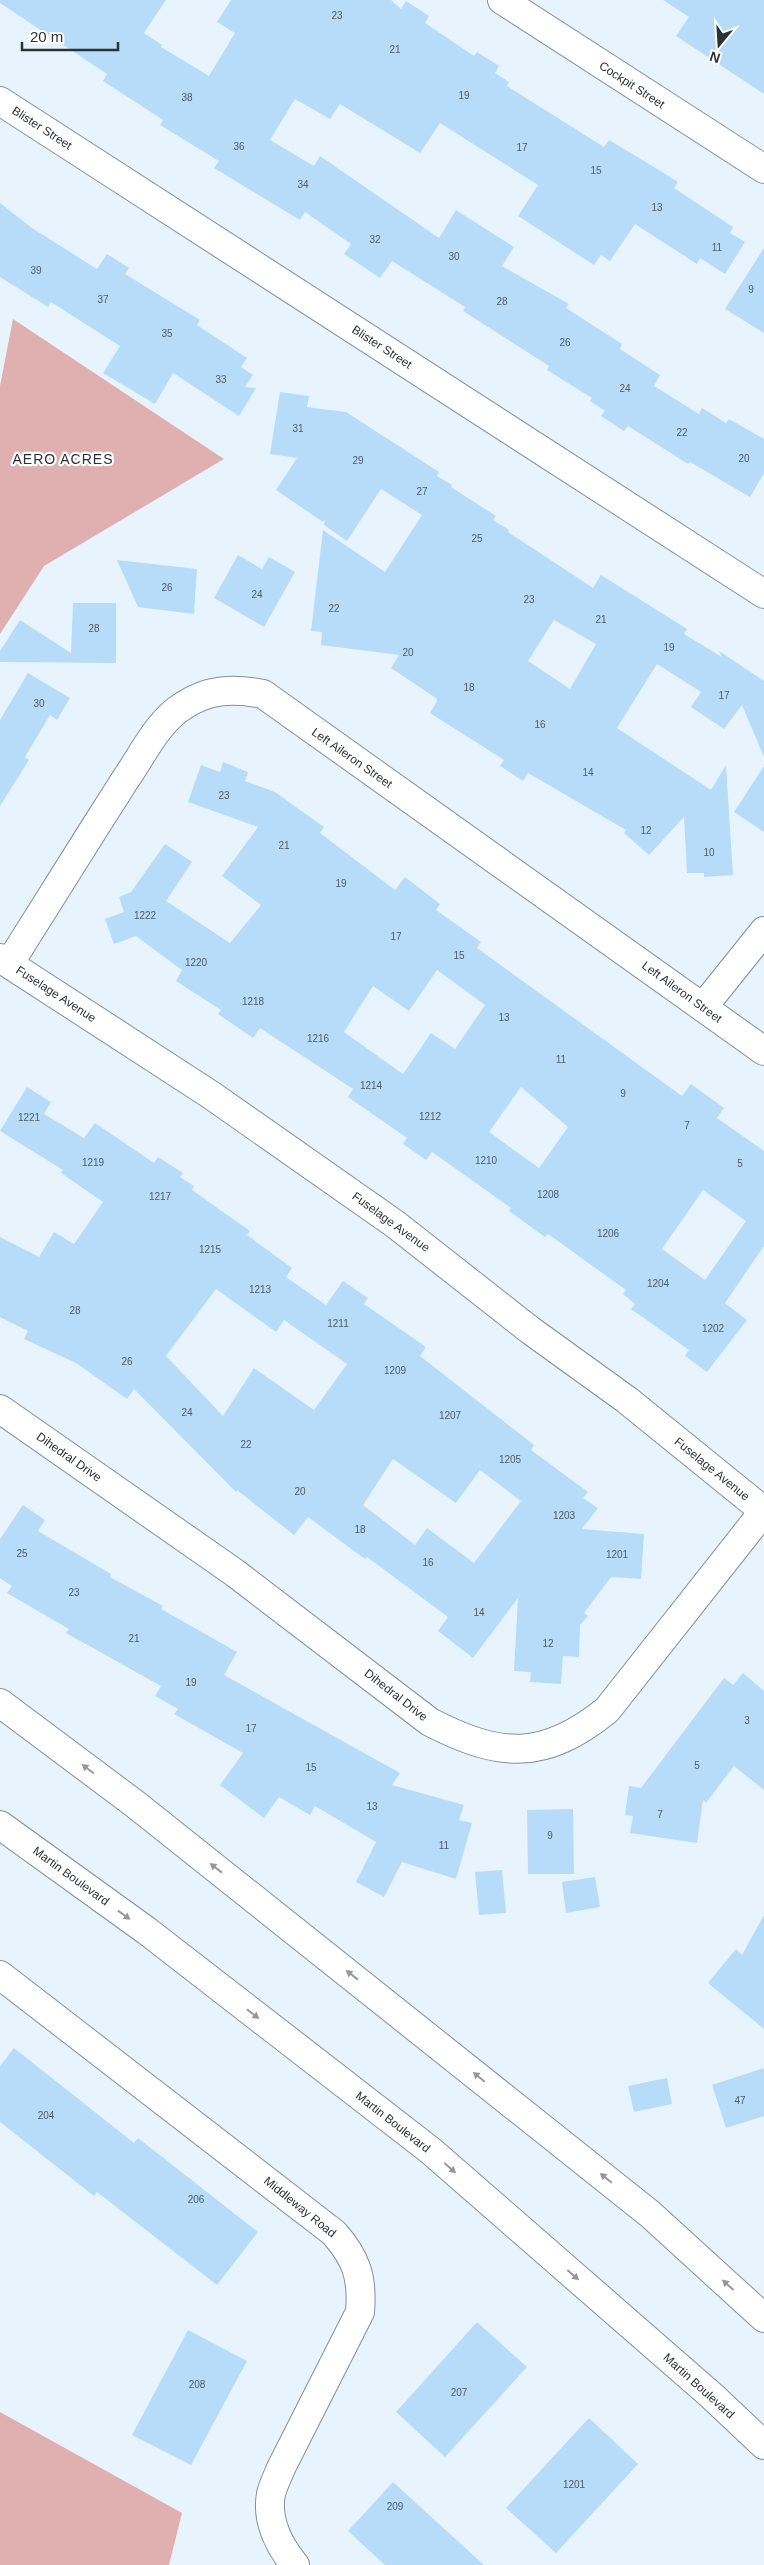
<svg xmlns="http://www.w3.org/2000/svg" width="764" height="2565" viewBox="0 0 764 2565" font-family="Arial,sans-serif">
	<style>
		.green { fill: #e0b0b1 }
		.building { fill: #b6dcf9; fill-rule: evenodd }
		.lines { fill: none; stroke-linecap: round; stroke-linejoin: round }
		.street-casing { stroke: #828f9a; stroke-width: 30 }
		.secondary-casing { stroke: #828f9a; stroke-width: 30 }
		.street { stroke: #fff; stroke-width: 28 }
		.secondary { stroke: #fff; stroke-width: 28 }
		.oneway { fill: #95989a }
		.labels { text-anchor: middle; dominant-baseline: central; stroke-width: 4.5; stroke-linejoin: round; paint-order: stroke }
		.number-label { font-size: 10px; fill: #4e5c66 }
		.street-label { font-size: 12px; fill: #2b3135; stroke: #fff }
		.neighbourhood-label { font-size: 14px; letter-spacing: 1px; fill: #2b3135; stroke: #fff }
	</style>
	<rect width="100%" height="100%" fill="#e8f4fd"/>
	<!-- green -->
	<path class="green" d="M13,319L224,459L44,566L0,634V386Z
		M0,2412L182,2513L169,2565H0Z"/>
	<!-- building -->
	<path class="building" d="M0,0H166L144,33L162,45L161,47L209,76L235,33L217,22L231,0H391L401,9L406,1L429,16L425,23L474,56L477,52L499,66L495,73L509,82L507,86L604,147L609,140L659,170L678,182L674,188L733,227L730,233L745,242L725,274L700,258L697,264L635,224L610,261L601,255L594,265L518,216L538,185L440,123L420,153L340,104L330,119L295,99L270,140L314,166L320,156L439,238L456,210L514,247L502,266L569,304L566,308L622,344L620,349L660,375L654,386L699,414L702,408L726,423L729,419L764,439V473L750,497L690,462L688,464L628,426L624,431L601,416L605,411L590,401L592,398L547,370L549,366L463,311L465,307L392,261L380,278L344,254L351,244L305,212L300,220L214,168L219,161L160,125L163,120L103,81L107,74L0,3Z
		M663,0H764V94L676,36L689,17Z
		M0,203L32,228L97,269L107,254L129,268L125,274L200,320L197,325L247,358L241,367L253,375L245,387L256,388L239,416L173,373L155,404L103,373L120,346L51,302L48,307L0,277Z
		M764,248V333L725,309Z
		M280,392L309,396L307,407L346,412L439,472L437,476L452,485L451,487L496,516L493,520L509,530L508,532L593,588L601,575L687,629L684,634L722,657L719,651L764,681V757L742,705L724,729L691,707L701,692L657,664L617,728L711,790L726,765L733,875L704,877V873H687L684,817L649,855L624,833L626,830L528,773L523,781L500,766L504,760L430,713L437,701L436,698L391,668L399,655L321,645L322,632L311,631L323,530L385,572L422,515L381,489L347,541L324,525L325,519L323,522L276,490L297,458L270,454ZM554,620L596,644L570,689L528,661Z
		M238,555L262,569L269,557L295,572L264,627L214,598Z
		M117,560L197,569L194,614L138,607Z
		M73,603H116V663L0,662V651L20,620L71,653Z
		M28,673L70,698L57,720L50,715L25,757L29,760L0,806V720Z
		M223,762L248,772L245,781L275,792L324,827L320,833L395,890L405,877L440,904L436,910L481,942L477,948L682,1096L691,1084L724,1108L717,1118L764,1151V1246L725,1303L747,1320L707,1372L685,1356L689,1350L631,1309L635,1304L623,1294L626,1290L548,1234L545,1237L509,1211L511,1208L432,1152L426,1160L403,1144L407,1138L348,1097L353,1089L260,1028L253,1038L218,1014L221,1010L176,981L182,970L136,936L114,944L105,919L124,912L119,897L131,892L165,844L192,862L166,901L230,943L261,905L222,876L258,827L188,802L201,765L220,772ZM437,970L485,1005L455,1049L431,1033L403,1074L344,1032L373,986L409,1011ZM521,1087L568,1127L539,1168L489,1132ZM703,1190L746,1221L705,1280L662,1249Z
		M764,766V832L734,812Z
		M27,1087L51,1102L44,1114L84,1138L95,1123L154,1163L158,1157L183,1173L180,1177L194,1186L192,1190L250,1231L247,1235L292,1268L286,1277L326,1305L343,1281L368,1298L364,1304L426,1347L420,1356L534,1445L531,1450L588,1492L583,1498L598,1508L582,1529L644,1534L641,1579L611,1577L584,1613L588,1616L580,1625L579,1657L563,1656L561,1684L530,1682L531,1672L514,1671L518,1598L473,1658L438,1631L448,1617L367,1557L365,1559L308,1517L294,1535L237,1490L236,1492L134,1389L127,1399L76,1363L24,1339L28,1331L0,1317V1237L39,1257L54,1232L74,1244L103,1202L61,1173L63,1170L0,1131ZM216,1289L276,1332L284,1320L347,1364L314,1410L254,1368L223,1416L166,1356ZM393,1459L456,1503L480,1470L521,1501L474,1563L427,1528L415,1545L363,1505Z
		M23,1505L45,1520L38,1531L111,1574L110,1577L163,1606L161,1609L237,1652L224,1675L400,1773L392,1785L464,1805L459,1820L472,1823L456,1879L402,1862L384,1897L356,1882L376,1842L315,1806L310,1815L279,1797L264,1818L220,1785L243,1753L174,1714L178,1709L155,1696L161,1686L66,1633L69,1629L7,1593L12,1586L0,1578V1539Z
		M743,1673L764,1691V1790L734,1766L706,1803L703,1800L697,1843L630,1833L633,1816L625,1815L629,1786L641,1788L724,1678L733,1685Z
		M573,1809L574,1874H528L527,1810Z
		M502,1870L506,1913L479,1915L475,1872Z
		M595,1877L600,1907L566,1913L562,1882Z
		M764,1915V2029L708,1983L736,1949L742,1955Z
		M14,2048L134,2143L138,2138L258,2232L217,2285L97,2192L94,2196L0,2122V2066Z
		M764,2068V2116L726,2128L712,2085Z
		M667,2078L672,2104L634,2112L628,2086Z
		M477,2322L527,2367L445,2457L396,2412Z
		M188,2330L247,2361L191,2465L132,2435Z
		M589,2418L638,2464L556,2553L506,2508Z
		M393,2482L484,2565H385L348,2531Z"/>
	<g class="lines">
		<defs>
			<path id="street" d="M502,0L764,169
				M0,101L764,594
				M0,958L211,1095L395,1224L530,1330L627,1400L764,1511
				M9,964C48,902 86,841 125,780C142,756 157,722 183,706C208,689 234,688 263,694L764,1051
				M703,1007L764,931
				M0,1409L235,1573L430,1722C500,1758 544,1761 607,1710L764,1511
				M0,1975L334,2233C356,2258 363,2277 360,2312L281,2468C278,2476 273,2485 271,2494C266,2520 279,2546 295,2565"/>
			<path id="secondary" d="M0,1703L135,1804L650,2214L764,2318
				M0,1825L147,1931L431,2151L712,2396L764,2445"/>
		</defs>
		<!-- street casing -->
		<use href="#street" class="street-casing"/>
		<!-- secondary casing -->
		<use href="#secondary" class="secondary-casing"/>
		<!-- street -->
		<use href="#street" class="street"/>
		<!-- secondary -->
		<use href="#secondary" class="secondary"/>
	</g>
	<!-- one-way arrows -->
	<defs><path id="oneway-solid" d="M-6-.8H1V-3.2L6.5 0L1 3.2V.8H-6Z" transform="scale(1.25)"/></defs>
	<g class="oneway">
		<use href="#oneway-solid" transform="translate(88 1769) rotate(-143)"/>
		<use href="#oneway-solid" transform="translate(216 1868) rotate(-142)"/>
		<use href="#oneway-solid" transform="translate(124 1915) rotate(36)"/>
		<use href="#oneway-solid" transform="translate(352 1975) rotate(-142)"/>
		<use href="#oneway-solid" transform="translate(253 2014) rotate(38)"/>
		<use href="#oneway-solid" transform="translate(479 2077) rotate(-141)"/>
		<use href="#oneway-solid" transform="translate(450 2168) rotate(41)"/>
		<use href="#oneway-solid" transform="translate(606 2178) rotate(-141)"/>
		<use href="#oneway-solid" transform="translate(573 2275) rotate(41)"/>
		<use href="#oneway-solid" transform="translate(728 2285) rotate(-138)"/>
	</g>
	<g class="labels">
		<!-- number labels -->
		<g class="number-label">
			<text x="337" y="15">23</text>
			<text x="395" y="49">21</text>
			<text x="464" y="95">19</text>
			<text x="187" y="97">38</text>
			<text x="239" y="146">36</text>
			<text x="522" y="147">17</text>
			<text x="596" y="170">15</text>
			<text x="303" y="184">34</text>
			<text x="657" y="207">13</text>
			<text x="375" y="239">32</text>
			<text x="717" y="247">11</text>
			<text x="454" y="256">30</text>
			<text x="36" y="270">39</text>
			<text x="751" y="289">9</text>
			<text x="103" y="299">37</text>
			<text x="502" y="301">28</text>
			<text x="167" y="333">35</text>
			<text x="565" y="342">26</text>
			<text x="221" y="379">33</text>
			<text x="625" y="388">24</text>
			<text x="298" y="428">31</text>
			<text x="682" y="432">22</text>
			<text x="744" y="458">20</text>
			<text x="358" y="460">29</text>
			<text x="422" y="491">27</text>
			<text x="477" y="538">25</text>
			<text x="167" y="587">26</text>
			<text x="257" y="594">24</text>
			<text x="529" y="599">23</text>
			<text x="334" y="608">22</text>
			<text x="601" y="619">21</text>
			<text x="94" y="628">28</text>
			<text x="669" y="647">19</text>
			<text x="408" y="652">20</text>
			<text x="469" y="687">18</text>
			<text x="724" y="695">17</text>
			<text x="39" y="703">30</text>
			<text x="540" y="724">16</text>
			<text x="588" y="772">14</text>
			<text x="224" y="795">23</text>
			<text x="646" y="830">12</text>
			<text x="284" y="845">21</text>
			<text x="709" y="852">10</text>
			<text x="341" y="883">19</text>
			<text x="145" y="915">1222</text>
			<text x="396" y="936">17</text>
			<text x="459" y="955">15</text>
			<text x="196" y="962">1220</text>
			<text x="253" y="1001">1218</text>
			<text x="504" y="1017">13</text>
			<text x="318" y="1038">1216</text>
			<text x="561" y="1059">11</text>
			<text x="371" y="1085">1214</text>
			<text x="623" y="1093">9</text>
			<text x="430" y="1116">1212</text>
			<text x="29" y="1117">1221</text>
			<text x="687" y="1125">7</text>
			<text x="486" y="1160">1210</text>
			<text x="93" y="1162">1219</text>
			<text x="740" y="1163">5</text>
			<text x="548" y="1194">1208</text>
			<text x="160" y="1196">1217</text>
			<text x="608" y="1233">1206</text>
			<text x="210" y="1249">1215</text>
			<text x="658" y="1283">1204</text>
			<text x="260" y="1289">1213</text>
			<text x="75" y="1310">28</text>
			<text x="338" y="1323">1211</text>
			<text x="713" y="1328">1202</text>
			<text x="127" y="1361">26</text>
			<text x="395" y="1370">1209</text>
			<text x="187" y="1412">24</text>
			<text x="450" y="1415">1207</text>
			<text x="246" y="1444">22</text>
			<text x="510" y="1459">1205</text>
			<text x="300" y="1491">20</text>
			<text x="564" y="1515">1203</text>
			<text x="360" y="1529">18</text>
			<text x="22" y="1553">25</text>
			<text x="617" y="1554">1201</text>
			<text x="428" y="1562">16</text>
			<text x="74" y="1592">23</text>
			<text x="479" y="1612">14</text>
			<text x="134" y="1638">21</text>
			<text x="548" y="1643">12</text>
			<text x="191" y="1682">19</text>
			<text x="747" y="1720">3</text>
			<text x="251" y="1728">17</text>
			<text x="697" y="1765">5</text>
			<text x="311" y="1767">15</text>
			<text x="372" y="1806">13</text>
			<text x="660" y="1814">7</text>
			<text x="550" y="1835">9</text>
			<text x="444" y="1845">11</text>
			<text x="740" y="2100">47</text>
			<text x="46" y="2115">204</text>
			<text x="196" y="2199">206</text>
			<text x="197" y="2384">208</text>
			<text x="459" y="2392">207</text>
			<text x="574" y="2484">1201</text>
			<text x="395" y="2506">209</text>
		</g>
		<!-- street labels -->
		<g class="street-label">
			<text transform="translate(632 85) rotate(33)">Cockpit Street</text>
			<text transform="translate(42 128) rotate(33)">Blister Street</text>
			<text transform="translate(382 347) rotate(33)">Blister Street</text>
			<text transform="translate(352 758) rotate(35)">Left Aileron Street</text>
			<text transform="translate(682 992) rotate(36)">Left Aileron Street</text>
			<text transform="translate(56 994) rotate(33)">Fuselage Avenue</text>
			<text transform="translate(391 1222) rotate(36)">Fuselage Avenue</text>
			<text transform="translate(69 1457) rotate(35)">Dihedral Drive</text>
			<text transform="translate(712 1469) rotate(39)">Fuselage Avenue</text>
			<text transform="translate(396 1695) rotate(38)">Dihedral Drive</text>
			<text transform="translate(71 1876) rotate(36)">Martin Boulevard</text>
			<text transform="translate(393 2122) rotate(38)">Martin Boulevard</text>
			<text transform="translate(300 2207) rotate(39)">Middleway Road</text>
			<text transform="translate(699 2386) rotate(42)">Martin Boulevard</text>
		</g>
		<!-- neighbourhood labels -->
		<g class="neighbourhood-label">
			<text x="63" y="459">AERO ACRES</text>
		</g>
	</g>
	<!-- north arrow -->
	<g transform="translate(719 45) rotate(198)" stroke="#ffffff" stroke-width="4" paint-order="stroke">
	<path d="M0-4L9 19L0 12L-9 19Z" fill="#2b3135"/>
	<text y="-8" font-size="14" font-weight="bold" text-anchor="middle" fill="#2b3135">N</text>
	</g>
	<!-- scale -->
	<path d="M22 42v8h96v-8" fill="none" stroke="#2b3135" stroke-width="2.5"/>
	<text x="30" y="42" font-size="15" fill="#2b3135" stroke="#ffffff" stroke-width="4" paint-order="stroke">20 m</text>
</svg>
